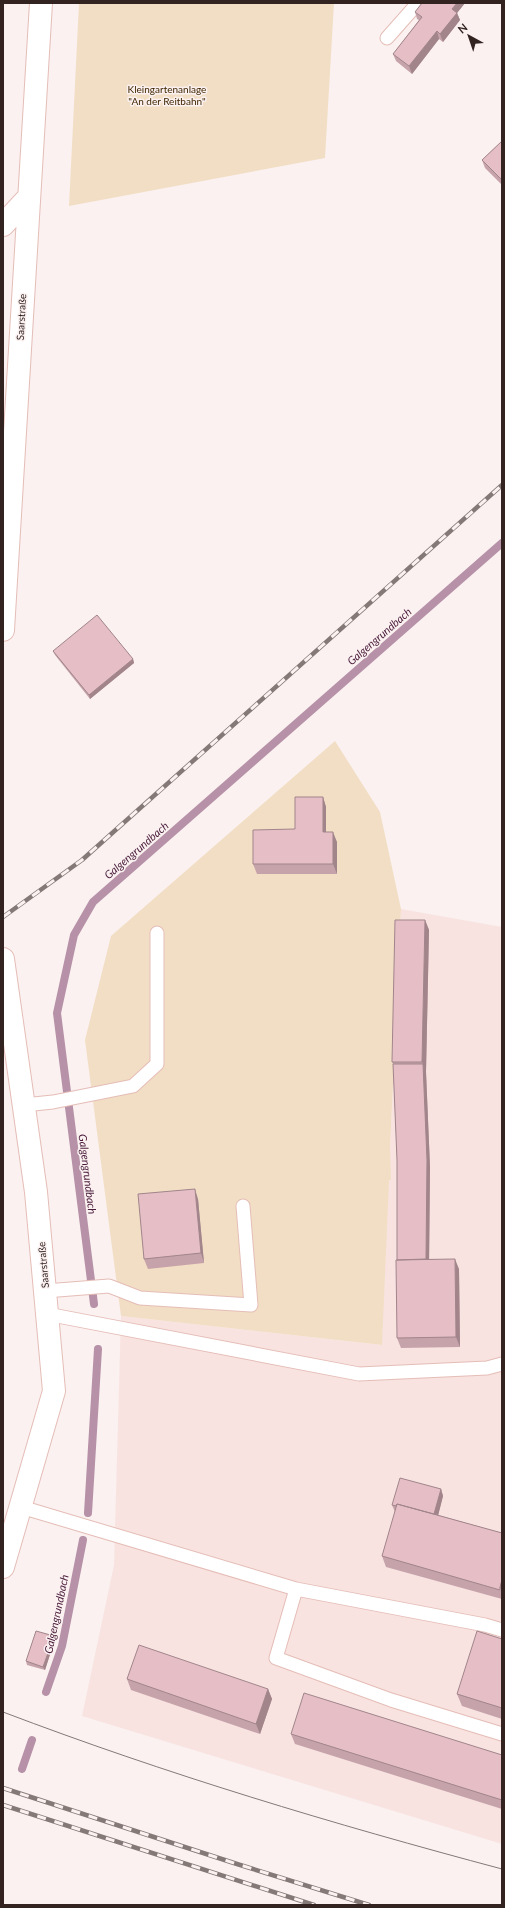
<svg xmlns="http://www.w3.org/2000/svg" width="505" height="1908" viewBox="0 0 505 1908" font-family="Lato,sans-serif">
	<style>
		.built { fill: #f8e3e0 }
		.green { fill: #f2dec4 }
		.lines { fill: none; stroke-linecap: round; stroke-linejoin: round }
		.stream { stroke: #b691a7; stroke-width: 8 }
		.service-casing { stroke: #e5bdb7; stroke-width: 15 }
		.minor-casing { stroke: #e5bdb7; stroke-width: 24 }
		.service { stroke: #fff; stroke-width: 13 }
		.minor { stroke: #fff; stroke-width: 22 }
		.tram { stroke: #857977; stroke-width: 1 }
		.rail-casing { stroke: #857977; stroke-width: 4.5 }
		.rail { stroke: #faf1f0; stroke-width: 3; stroke-dasharray: 9; stroke-linecap: butt }
		.wall { fill: #c6a3aa }
		.shaded-wall { fill: #a1858b }
		.building { fill: #e6bec6; stroke: #a1858b }
		.labels { text-anchor: middle; dominant-baseline: central; stroke-width: 3; stroke-linejoin: round; paint-order: stroke }
		.park-label { font-size: 10px; fill: #402600; stroke: #faf1f0 }
		.street-label { font-size: 10px; fill: #322321; stroke: #faf1f0 }
		.water-label { font-size: 11px; font-style: italic; fill: #4a1c3b; stroke: #faf1f0 }
	</style>
	<rect width="100%" height="100%" fill="#faf1f0"/>
	<!-- built -->
	<path class="built" d="M401,909L502,927V1844L82,1716L114,1565L121,1316L381,1345Z"/>
	<!-- green -->
	<path class="green" d="M79,3H334L325,158L69,206Z
		M335,741L380,812L401,909L390,1149L391,1180H389L382,1345L121,1316L85,1040L111,936Z"/>
	<g class="lines">
		<!-- stream -->
		<path class="stream" d="M94,1304L57,1013L74,935L93,902L502,543
			M88,1513L98,1349
			M46,1692L62,1646L83,1540
			M22,1769L32,1740"/>
		<defs>
			<path id="service" d="M387,38L418,3
				M24,1105L53,1102L133,1086L157,1064V933
				M45,1291L109,1286L140,1298L251,1305L243,1206
				M47,1314L359,1374L487,1368L502,1364
				M21,1507L296,1589L485,1625L502,1630
				M296,1589L276,1658L391,1700L502,1734"/>
			<path id="minor" d="M3,225L28,198
				M3,630L41,3
				M3,959L36,1192L54,1391L3,1567"/>
		</defs>
		<!-- service casing -->
		<use href="#service" class="service-casing"/>
		<!-- minor casing -->
		<use href="#minor" class="minor-casing"/>
		<!-- service -->
		<use href="#service" class="service"/>
		<!-- minor -->
		<use href="#minor" class="minor"/>
		<!-- tram -->
		<path class="tram" d="M3,1712C166,1774 333,1824 502,1869"/>
		<defs>
			<path id="rail" d="M3,917L82,860L502,485
				M3,1788L237,1864L369,1905
				M3,1805L314,1905"/>
		</defs>
		<!-- rail casing -->
		<use href="#rail" class="rail-casing"/>
		<!-- rail -->
		<use href="#rail" class="rail"/>
	</g>
	<!-- wall -->
	<path class="wall" d="M422,3H465L457,13L460,20L443,42L439,39L412,74L396,61L393,54L419,20L417,19L415,12Z
		M502,141V185L485,168L482,160Z
		M53,651L133,659L134,663L90,699L55,655Z
		M323,797L326,807V832L337,842V874H257L253,864L295,829Z
		M425,920L429,930L426,1072L430,1167L429,1259L459,1269L460,1347L401,1348L397,1338V1160L393,1064L392,1062Z
		M198,1199L204,1263L148,1269L144,1259Z
		M441,1489L443,1496L438,1515L502,1533V1599L386,1567L382,1556L395,1512L392,1505Z
		M55,1639L45,1670L27,1665L26,1661Z
		M502,1639V1719L462,1706L457,1694Z
		M127,1679L268,1689L272,1699L260,1734L131,1690Z
		M291,1734L502,1755V1809L295,1744Z"/>
	<!-- shaded-wall -->
	<path class="shaded-wall" d="M457,3H465L457,13L460,20L443,42L440,34L452,9Z
		M437,31L439,39L412,74L409,66Z
		M133,659L134,663L90,699L89,695Z
		M323,797L326,807V842L323,832Z
		M333,832L337,842V874L333,864Z
		M425,920L429,930L426,1072L430,1167L429,1270L426,1262L423,1064L422,1062Z
		M195,1189L198,1199L204,1263L201,1253Z
		M455,1259L459,1269L460,1347L456,1337Z
		M441,1489L443,1496L436,1524L433,1517Z
		M54,1636L55,1639L45,1670L43,1667Z
		M268,1689L272,1699L260,1734L256,1724Z"/>
	<!-- building -->
	<path class="building" d="M422,3H457L452,9L457,13L440,34L437,31L409,66L393,54L422,17L415,12Z
		M502,141V180L482,160Z
		M97,615L133,659L89,695L53,651Z
		M295,797H323V832H333V864H253V830L295,829Z
		M395,920H425L422,1062H392Z
		M393,1064H423L427,1160L426,1259L397,1260V1160Z
		M195,1189L201,1253L144,1259L138,1194Z
		M455,1259L456,1337L397,1338L396,1260Z
		M400,1478L441,1489L434,1514L397,1504L396,1506L392,1505Z
		M397,1504L502,1533V1580L500,1588V1590L382,1556Z
		M502,1580V1588H500Z
		M36,1631L54,1636L43,1667L26,1661Z
		M477,1631L502,1639V1708L457,1694Z
		M139,1645L268,1689L256,1724L127,1679Z
		M304,1693L502,1755V1800L291,1734Z"/>
	<g class="labels">
		<!-- park labels -->
		<g class="park-label">
			<text x="167" y="89">Kleingartenanlage<tspan x="167" dy="12">"An der Reitbahn"</tspan></text>
		</g>
		<!-- street labels -->
		<g class="street-label">
			<text transform="translate(21 317) rotate(-87)">Saarstraße</text>
			<text transform="translate(43 1265) rotate(-95)">Saarstraße</text>
		</g>
		<!-- water labels -->
		<g class="water-label">
			<text transform="translate(379 636) rotate(-41)">Galgengrundbach</text>
			<text transform="translate(136 850) rotate(-41)">Galgengrundbach</text>
			<text transform="translate(88 1174) rotate(83)">Galgengrundbach</text>
			<text transform="translate(56 1614) rotate(-78)">Galgengrundbach</text>
		</g>
	</g>
	<!-- border -->
	<rect width="505" height="1908" fill="none" stroke="#322321" stroke-width="8"/>
	<!-- north arrow -->
	<g transform="translate(469 36) rotate(320)" stroke="#faf1f0" stroke-width="3" paint-order="stroke">
	<path d="M0-3L7 15L0 10L-7 15Z" fill="#322321"/>
	<text y="-6" font-size="11" font-weight="bold" text-anchor="middle" fill="#322321">N</text>
	</g>
</svg>
